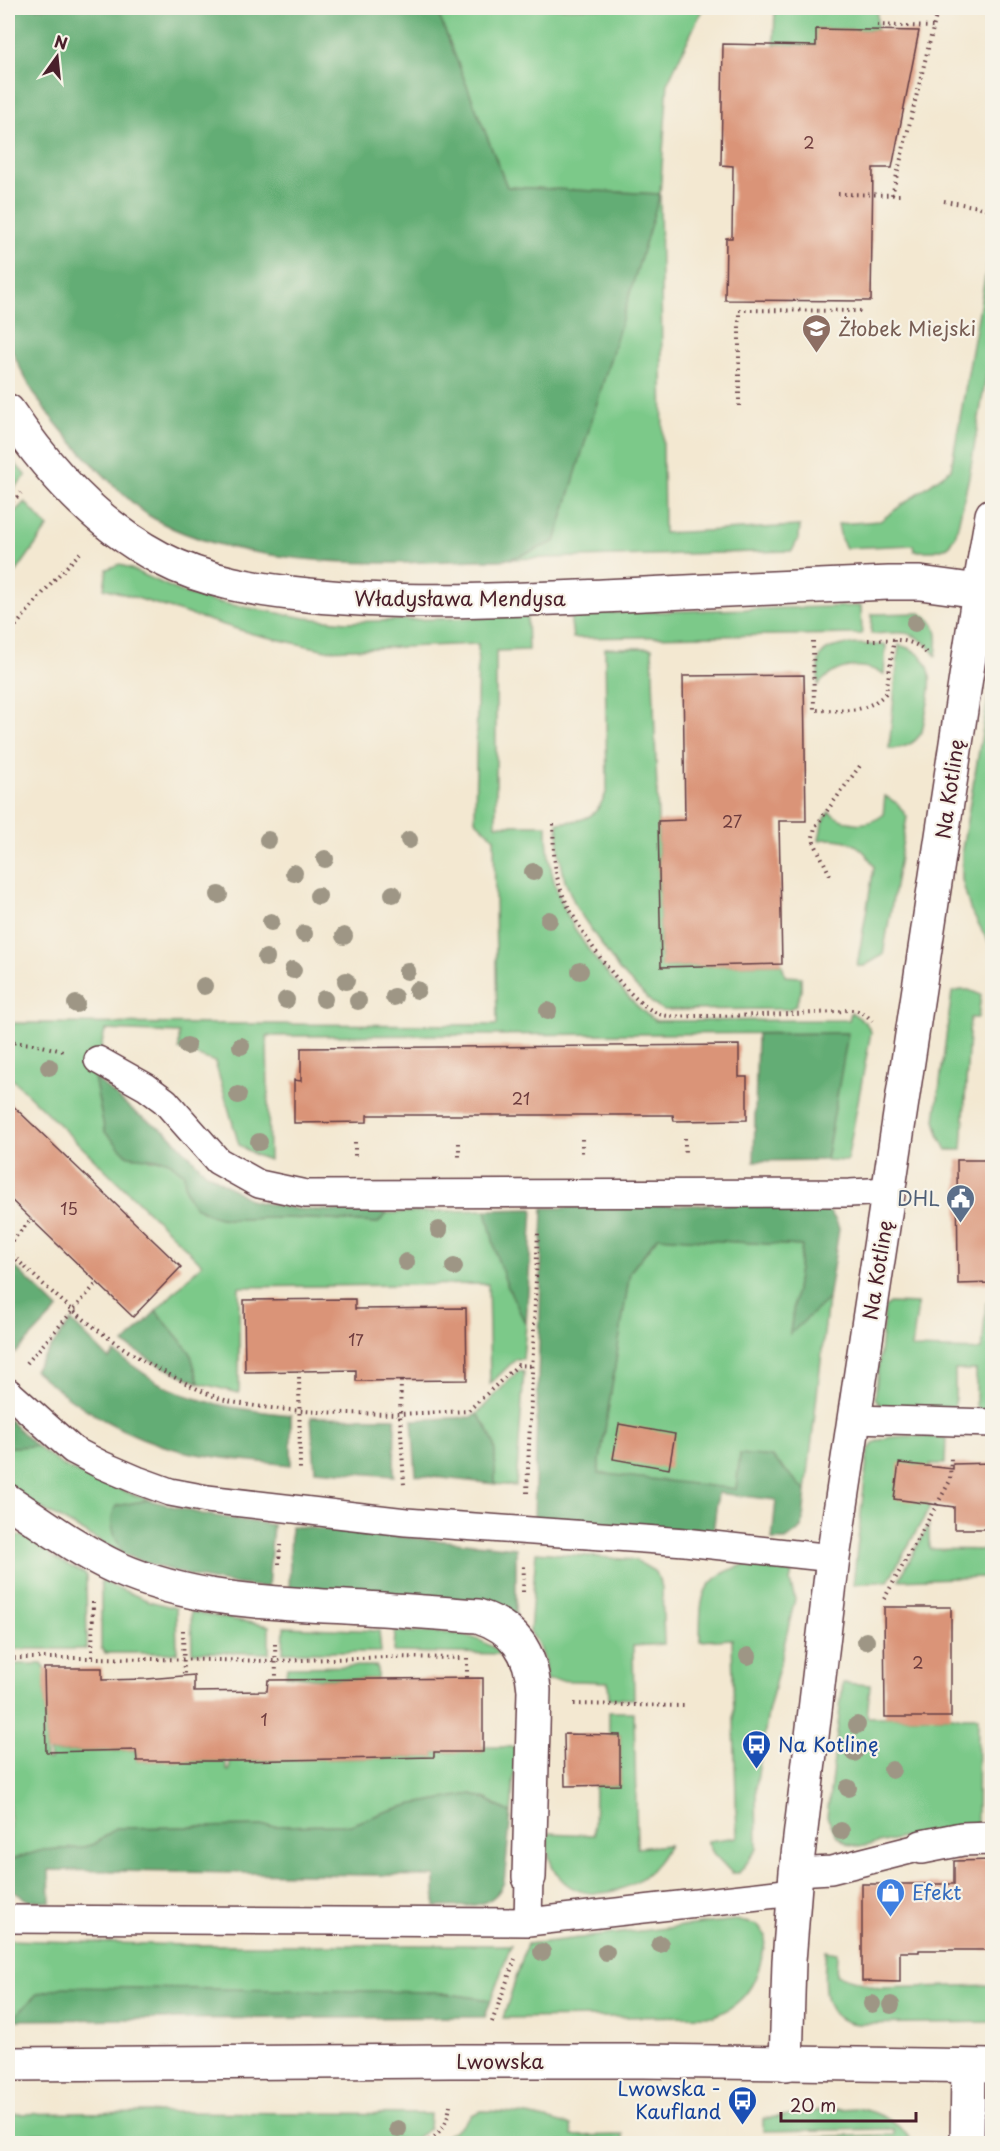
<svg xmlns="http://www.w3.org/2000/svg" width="1000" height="2151" viewBox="0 0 1000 2151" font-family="'Playpen Sans',sans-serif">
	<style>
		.green { fill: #7bc989; stroke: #62745a; stroke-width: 1.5 }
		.forest { fill: #64ad75; stroke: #576650; stroke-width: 1.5 }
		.building { fill: #da9478 }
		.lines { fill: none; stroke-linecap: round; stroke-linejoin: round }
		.lane-casing { stroke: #633d44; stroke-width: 30 }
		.street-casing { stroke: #633d44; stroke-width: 36 }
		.secondary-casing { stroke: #633d44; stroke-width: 36 }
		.primary-casing { stroke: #633d44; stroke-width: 36 }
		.path { stroke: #633d44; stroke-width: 4; stroke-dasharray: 1.5 4.5; stroke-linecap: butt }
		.lane { stroke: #fff; stroke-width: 27 }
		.street { stroke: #fff; stroke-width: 33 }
		.secondary { stroke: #fff; stroke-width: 33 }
		.primary { stroke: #fff; stroke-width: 33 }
		.tree { fill: #9e9685 }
		.labels { text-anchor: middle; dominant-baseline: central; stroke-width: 4.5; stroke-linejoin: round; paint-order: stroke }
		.number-label { font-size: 16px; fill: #6e3c3e }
		.education-label { font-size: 20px; fill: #785e54; stroke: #f7f3e8; text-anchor: start }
		.street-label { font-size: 20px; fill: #4a1f2b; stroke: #f7f3e8 }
		.service-label { font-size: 20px; fill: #4e5e75; stroke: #f7f3e8; text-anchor: end }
		.transit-label { font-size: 20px; fill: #164399; stroke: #f7f3e8; text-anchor: start }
		.shop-label { font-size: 20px; fill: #366cbe; stroke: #f7f3e8; text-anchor: start }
	</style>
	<rect width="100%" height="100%" fill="#f7f3e8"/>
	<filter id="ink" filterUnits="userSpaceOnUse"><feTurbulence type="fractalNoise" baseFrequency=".0167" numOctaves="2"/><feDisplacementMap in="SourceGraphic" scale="12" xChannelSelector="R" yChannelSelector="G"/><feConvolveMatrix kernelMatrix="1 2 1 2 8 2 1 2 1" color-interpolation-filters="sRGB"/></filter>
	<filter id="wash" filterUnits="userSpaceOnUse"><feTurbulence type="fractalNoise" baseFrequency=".008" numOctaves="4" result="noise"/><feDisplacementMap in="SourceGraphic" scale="24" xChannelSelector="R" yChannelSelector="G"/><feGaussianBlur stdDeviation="1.35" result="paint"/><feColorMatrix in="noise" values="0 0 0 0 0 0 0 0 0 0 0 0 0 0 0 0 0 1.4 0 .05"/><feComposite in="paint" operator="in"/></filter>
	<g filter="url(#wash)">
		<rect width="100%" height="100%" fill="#f3e8d1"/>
		<!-- green -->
		<path class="green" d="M436,8H703L668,82L660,194L664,533L800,526L799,537L792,551L509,559L555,542L659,194L507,187Z
			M775,8H877V30L817,29L816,46L774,44Z
			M992,238V340L970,472L956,534L948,547L934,551H914L913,545L846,548L841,539L838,524L880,521L951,469Z
			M8,455L26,476L8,494Z
			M25,502L48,527L8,584V518Z
			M120,564L179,591L210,601L306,618L347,622L527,616L528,650L496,651V825H547C546,888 572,933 612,979C626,994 639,1010 656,1021L849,1020L851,1012L866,1023L871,1032L847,1161L826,1160L847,1033L267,1036L269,1160L255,1155L239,1145L215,1062L179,1049V1033L105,1030L94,1077L105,1132L150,1160H167L184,1174C185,1190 186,1201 201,1210C225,1224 242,1218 268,1218C304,1217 342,1221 378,1223L387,1213L486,1210L498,1258L507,1285L526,1325L523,1359H516L490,1384L488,1284L239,1287V1393L199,1383L190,1352L156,1311L202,1264L8,1075V1023L497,1025L494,838L475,820L478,644L326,650L253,634L104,588L107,569Z
			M861,606L862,634L573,638L570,614Z
			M920,613C939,622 939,637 936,656C915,627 904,633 871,634L872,614Z
			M886,645L884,674C860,662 837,664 818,685C819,677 817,668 819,660C824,639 868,645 886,645Z
			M899,645C946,657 928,696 922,732C914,745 904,748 889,749Z
			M605,648H652L658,821L661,967L782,964L785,976L801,977V992L795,1006L789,1009L663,1010L654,1005L619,970L577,909L565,881L559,852L558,823C585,821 598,818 607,790Z
			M992,675V948L970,909L962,880V849Z
			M885,796L898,804L907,817L883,955L864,966H857L874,867C863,843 844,836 819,840L822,824L829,812C845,825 866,828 883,815Z
			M961,990H969L981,995L978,1018H970L962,1150H947L939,1135L935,1120L952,992Z
			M658,1237L802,1246L790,1333L828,1299L806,1491L772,1457L740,1454L736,1489L598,1474L630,1272Z
			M889,1303L918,1304L912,1348L982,1350L986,1303H992V1412H980L976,1405V1370H955V1404L950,1412L883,1408L875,1398L885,1307Z
			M518,1371L524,1372L516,1486L495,1484C495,1448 499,1443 477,1414Z
			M916,1436L946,1438L945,1464H930L929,1509L888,1581L853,1584L868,1451C877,1434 899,1437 916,1436Z
			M36,1446L62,1465L90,1479L149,1500L116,1506L123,1554L32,1503L8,1485V1447Z
			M929,1525V1549L992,1550V1583L986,1584L985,1577L899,1580Z
			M16,1535L24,1537L46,1546L52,1557L86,1574L87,1649H8V1536Z
			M536,1552L635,1560L654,1571L660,1580L662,1588L664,1644L633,1646L634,1699L609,1698L608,1682L546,1680C545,1659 543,1649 530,1632Z
			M744,1565L792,1572L790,1582L795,1599L768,1713L761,1754L756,1788L757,1849L739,1873H732L713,1853L707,1841L737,1837L732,1639L700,1641C701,1599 697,1579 744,1565Z
			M101,1581L149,1601L176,1608L177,1653H105L101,1648Z
			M191,1612L269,1626V1653L192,1652Z
			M284,1627L379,1631L381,1652H283Z
			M395,1632C432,1633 472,1627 501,1654L394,1652Z
			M8,1664H42L45,1668L46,1760H50L49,1752L136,1750L137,1761H226V1770L229,1771L230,1761L434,1757V1752H483V1747H516L511,1814L486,1799L472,1794L414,1804L388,1811L351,1825L116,1828L95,1844L79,1848L43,1850L10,1860Z
			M377,1666V1679H321L286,1675L287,1667Z
			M843,1683L870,1685L867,1717H978L977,1826H961L859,1847L848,1844L837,1836L827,1817Z
			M609,1712H634L637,1848L669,1845C662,1857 655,1868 643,1877C611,1901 562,1902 549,1857C547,1849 548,1841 548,1833L594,1835L595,1785H620V1735H609Z
			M736,1920L757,1925L766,1936C760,1974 752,2001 714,2016L503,2018L527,1944Z
			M8,1940L184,1945H511L491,2000L434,1992L37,1994L11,2020H8Z
			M826,1951L837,1953L836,1975L879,1988L992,1985V2022L858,2024C819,2022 823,1980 826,1951Z
			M857,2108C880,2112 901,2124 913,2143H797V2137L894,2135V2129L763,2131V2119L821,2110Z
			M481,2111C512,2111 541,2116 571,2126L572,2136L623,2135V2143H435L462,2125L471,2115Z
			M152,2112L430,2114L429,2129L408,2143L91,2144V2133L32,2134V2143H8V2114Z"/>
		<!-- forest -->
		<path class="forest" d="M8,8H436L507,187L660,194L555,542C540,547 524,556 508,559C498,561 487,560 477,560C451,561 425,562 400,563C326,564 211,556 148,515C125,499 105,476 85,456C49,418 27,390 8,340Z
			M848,1033L826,1160L754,1161L757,1034Z
			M94,1077L137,1114L167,1132L205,1172L252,1201L297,1209L387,1213L378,1223C342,1221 304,1217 268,1218C242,1218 225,1224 201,1210C186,1201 185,1189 184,1174L167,1160L128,1156L105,1132Z
			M806,1203C824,1206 834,1211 839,1229L828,1299L790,1334L802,1246L657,1237L630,1272L598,1473L736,1489L740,1454L772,1457L806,1491L802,1528L786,1540H772L776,1500L718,1493L713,1533L534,1519L543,1208Z
			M533,1209L526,1325L507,1285L497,1258L486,1210Z
			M8,1260L58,1309L16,1353L8,1344Z
			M156,1311L190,1352L199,1383L161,1366L124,1344Z
			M71,1321L109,1359L115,1353C129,1363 143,1373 157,1382C198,1405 245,1410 291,1415V1465C255,1461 217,1459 182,1451C125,1437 78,1408 34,1370Z
			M477,1414C499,1443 495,1448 495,1484L416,1475L412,1420L472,1417Z
			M311,1417L395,1418L394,1476L315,1470Z
			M8,1419L36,1446L8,1447Z
			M149,1500L202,1514L273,1525L268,1587C215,1584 172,1573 123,1554C115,1538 107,1522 116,1506Z
			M291,1526L516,1548V1619L289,1591Z
			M472,1794L486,1799L511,1814L504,1882C493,1911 461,1906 435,1907V1876L49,1870L50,1902L27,1900L12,1890L10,1860L43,1850L79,1848L95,1844L116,1828L351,1825L388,1811L414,1804Z
			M63,1987L434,1992L491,2000L485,2017L11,2020L37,1994Z"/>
		<g id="blocks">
			<!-- building -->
			<path class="building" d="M816,29L919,31L892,168H873L871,301L725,300L726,238H732L733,166L721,165L723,44L816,46Z
				M804,675L806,821H779L782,964L661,967L658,821L685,820L683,676Z
				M739,1045V1077H747V1120L674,1121L673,1115H367V1122L294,1123V1080L301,1081V1048Z
				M8,1101L181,1267L133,1317L8,1197Z
				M957,1160H993V1283L958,1284Z
				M355,1299V1309L466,1308L467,1380L356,1381V1370L245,1372L244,1300Z
				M619,1424L675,1434L669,1469L613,1459Z
				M899,1463L953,1469V1464L993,1463V1529H954V1507L894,1499Z
				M884,1607H951V1717H885Z
				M44,1668H102V1680L147,1679L194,1675V1692L267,1691L268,1680L483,1678V1752H434V1757L238,1761H137L136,1750L46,1752Z
				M564,1734L620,1735V1785L565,1786Z
				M993,1860V1950H919V1952H900V1982L862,1981V1884H954V1861Z"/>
		</g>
	</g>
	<g filter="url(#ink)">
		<use href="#blocks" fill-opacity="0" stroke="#633d44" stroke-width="1.5"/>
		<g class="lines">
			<defs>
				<path id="lane" d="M98,1060L146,1087L165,1101L218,1161L259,1184L306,1194L850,1193L889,1191
					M8,1392L73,1450L102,1465L137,1480L170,1492L207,1499L406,1522L685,1542L833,1558
					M855,1419L992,1423
					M796,1872L831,1870L922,1847
					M8,1919L528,1922L794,1892
					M528,1922L529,1877"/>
				<path id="street" d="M8,411C47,469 97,525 160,558C205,582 258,590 308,595C406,605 505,600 603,596C698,591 794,587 889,583H920L979,591
					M8,1501C43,1524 78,1550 117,1568C189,1600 268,1603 346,1607C390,1609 434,1613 478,1616C515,1628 531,1652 534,1690L529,1877
					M922,1847L962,1839L992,1838
					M967,2144L968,2067"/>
				<path id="secondary" d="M786,2064L789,1961L796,1872L833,1558L979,591L992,515"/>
				<path id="primary" d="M8,2064L450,2061H643L992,2066"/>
			</defs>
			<!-- lane casing -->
			<use href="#lane" class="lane-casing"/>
			<!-- street casing -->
			<use href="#street" class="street-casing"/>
			<!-- secondary casing -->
			<use href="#secondary" class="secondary-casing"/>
			<!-- primary casing -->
			<use href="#primary" class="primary-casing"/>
			<!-- path -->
			<path class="path" d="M877,25L933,27
				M838,194L902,195
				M892,195L938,8
				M944,201L992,209
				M739,406V310L862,311
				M8,506L21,493
				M8,635L53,581L80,553
				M868,640C890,640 913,636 928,655
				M813,641L814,710C842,710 865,715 886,693L894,640
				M553,824C554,845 553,867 560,887C570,920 626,1002 659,1014C672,1018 687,1016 700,1016C746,1016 791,1014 837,1012C851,1008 862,1009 872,1021
				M830,875L814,842L813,837L815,827L862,763
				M8,1042L33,1044L63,1051
				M685,1138V1156
				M582,1139V1157
				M355,1142V1158
				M459,1143V1157
				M8,1245L31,1220
				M8,1251C64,1305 111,1347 182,1381C197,1389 215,1398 232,1402C288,1413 344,1413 400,1414L404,1485
				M27,1363L97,1283
				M299,1371L300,1472
				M401,1381L400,1414L468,1411L518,1365L532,1366
				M527,1493L538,1231
				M279,1564L280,1545
				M523,1592L524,1566
				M884,1599L950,1481L951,1457
				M183,1630L184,1676
				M275,1644L276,1676
				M92,1657L93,1602
				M8,1658H92L275,1661L387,1657L463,1658
				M467,1658V1679
				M574,1704L684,1706
				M492,2022L515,1959
				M424,2144C442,2132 447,2127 450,2105"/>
			<!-- lane -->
			<use href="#lane" class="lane"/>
			<!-- street -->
			<use href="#street" class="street"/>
			<!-- secondary -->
			<use href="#secondary" class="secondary"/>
			<!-- primary -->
			<use href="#primary" class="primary"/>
		</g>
		<!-- trees -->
		<g class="tree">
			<circle cx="915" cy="623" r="9"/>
			<circle cx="268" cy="840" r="9"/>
			<circle cx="409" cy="840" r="9"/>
			<circle cx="325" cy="859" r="9"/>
			<circle cx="533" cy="872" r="9"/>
			<circle cx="294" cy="873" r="9"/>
			<circle cx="393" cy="894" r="9"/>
			<circle cx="219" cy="895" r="9"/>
			<circle cx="318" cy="896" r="9"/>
			<circle cx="549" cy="920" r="9"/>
			<circle cx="271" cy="922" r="9"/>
			<circle cx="304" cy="934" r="9"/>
			<circle cx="344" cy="936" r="9"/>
			<circle cx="266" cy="958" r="9"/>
			<circle cx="293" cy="970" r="9"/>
			<circle cx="407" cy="971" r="9"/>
			<circle cx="580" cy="971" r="9"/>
			<circle cx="346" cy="981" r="9"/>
			<circle cx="204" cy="986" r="9"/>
			<circle cx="417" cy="990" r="9"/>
			<circle cx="394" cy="997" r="9"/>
			<circle cx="324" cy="999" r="9"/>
			<circle cx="286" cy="1000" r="9"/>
			<circle cx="358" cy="1001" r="9"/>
			<circle cx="76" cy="1004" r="9"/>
			<circle cx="548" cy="1011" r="9"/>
			<circle cx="187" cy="1046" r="9"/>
			<circle cx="241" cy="1046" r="9"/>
			<circle cx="49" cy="1067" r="9"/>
			<circle cx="238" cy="1095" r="9"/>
			<circle cx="259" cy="1142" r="9"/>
			<circle cx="439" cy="1230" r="9"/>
			<circle cx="406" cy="1262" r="9"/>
			<circle cx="454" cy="1267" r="9"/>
			<circle cx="866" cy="1641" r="9"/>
			<circle cx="748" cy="1656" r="9"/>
			<circle cx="857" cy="1725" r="9"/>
			<circle cx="854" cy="1753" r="9"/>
			<circle cx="892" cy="1770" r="9"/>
			<circle cx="848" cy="1788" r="9"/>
			<circle cx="841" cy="1831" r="9"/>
			<circle cx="660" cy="1944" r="9"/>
			<circle cx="542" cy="1952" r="9"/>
			<circle cx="606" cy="1952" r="9"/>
			<circle cx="872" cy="2004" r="9"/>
			<circle cx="891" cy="2005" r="9"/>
			<circle cx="398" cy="2129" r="9"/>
		</g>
	</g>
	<!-- icons -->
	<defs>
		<symbol id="school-pin" viewBox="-11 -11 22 30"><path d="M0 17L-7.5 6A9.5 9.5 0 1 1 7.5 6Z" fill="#8d6e63" stroke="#f7f3e8"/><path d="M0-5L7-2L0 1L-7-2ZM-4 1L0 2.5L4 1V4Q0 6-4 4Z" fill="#fff"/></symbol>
		<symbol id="civic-pin" viewBox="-11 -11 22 30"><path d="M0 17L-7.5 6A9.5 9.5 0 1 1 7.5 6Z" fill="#5c6f8a" stroke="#f7f3e8"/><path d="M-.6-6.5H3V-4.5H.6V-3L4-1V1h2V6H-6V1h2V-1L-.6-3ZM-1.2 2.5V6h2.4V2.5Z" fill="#fff"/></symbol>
		<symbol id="bus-pin" viewBox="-11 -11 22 30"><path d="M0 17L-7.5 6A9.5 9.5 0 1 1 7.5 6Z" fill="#1a4fb4" stroke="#f7f3e8"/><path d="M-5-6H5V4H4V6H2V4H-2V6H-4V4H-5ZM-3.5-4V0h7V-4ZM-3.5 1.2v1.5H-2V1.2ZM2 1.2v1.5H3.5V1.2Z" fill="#fff"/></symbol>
		<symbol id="shop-pin" viewBox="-11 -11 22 30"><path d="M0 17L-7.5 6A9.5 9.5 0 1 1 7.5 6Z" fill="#3f7fe0" stroke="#f7f3e8"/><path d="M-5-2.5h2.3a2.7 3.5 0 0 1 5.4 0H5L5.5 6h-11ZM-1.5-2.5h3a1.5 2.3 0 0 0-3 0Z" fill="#fff"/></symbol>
	</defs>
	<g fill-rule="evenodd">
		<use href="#school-pin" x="800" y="312" width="33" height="45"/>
		<use href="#civic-pin" x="944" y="1182" width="33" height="45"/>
		<use href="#bus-pin" x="740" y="1728" width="33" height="45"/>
		<use href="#shop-pin" x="874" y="1876" width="33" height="45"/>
		<use href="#bus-pin" x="726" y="2084" width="33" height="45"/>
	</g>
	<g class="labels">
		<!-- number labels -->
		<g class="number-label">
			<text x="809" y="142">2</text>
			<text x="732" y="821">27</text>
			<text x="521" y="1098">21</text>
			<text x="69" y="1208">15</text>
			<text x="356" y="1339">17</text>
			<text x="918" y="1662">2</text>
			<text x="264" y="1719">1</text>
		</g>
		<!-- education labels -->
		<g class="education-label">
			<text x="838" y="328">Żłobek Miejski</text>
		</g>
		<!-- street labels -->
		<g class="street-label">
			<text x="460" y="598">Władysława Mendysa</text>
			<text transform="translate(949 789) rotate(-82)">Na Kotlinę</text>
			<text transform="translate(877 1270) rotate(-81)">Na Kotlinę</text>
			<text x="500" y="2061">Lwowska</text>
		</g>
		<!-- service labels -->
		<g class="service-label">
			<text x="940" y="1198">DHL</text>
		</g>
		<!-- transit labels -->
		<g class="transit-label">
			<text x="778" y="1744">Na Kotlinę</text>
			<text x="721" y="2088" text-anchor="end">Lwowska -<tspan x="721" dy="23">Kaufland</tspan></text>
		</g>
		<!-- shop labels -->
		<g class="shop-label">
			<text x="912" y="1892">Efekt</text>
		</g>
	</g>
	<!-- margin -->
	<rect width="1000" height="2151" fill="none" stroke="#f7f3e8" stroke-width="30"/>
	<!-- north arrow -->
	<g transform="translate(57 57) rotate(15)" stroke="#f7f3e8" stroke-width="4.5" paint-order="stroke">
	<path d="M0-4.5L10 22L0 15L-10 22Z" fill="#4a1f2b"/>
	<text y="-9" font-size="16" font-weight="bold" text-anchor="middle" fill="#4a1f2b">N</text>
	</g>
	<!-- scale -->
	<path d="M781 2112v9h135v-9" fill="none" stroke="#4a1f2b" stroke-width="3"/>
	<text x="790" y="2112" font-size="18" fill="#4a1f2b" stroke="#f7f3e8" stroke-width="4.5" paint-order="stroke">20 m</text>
</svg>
